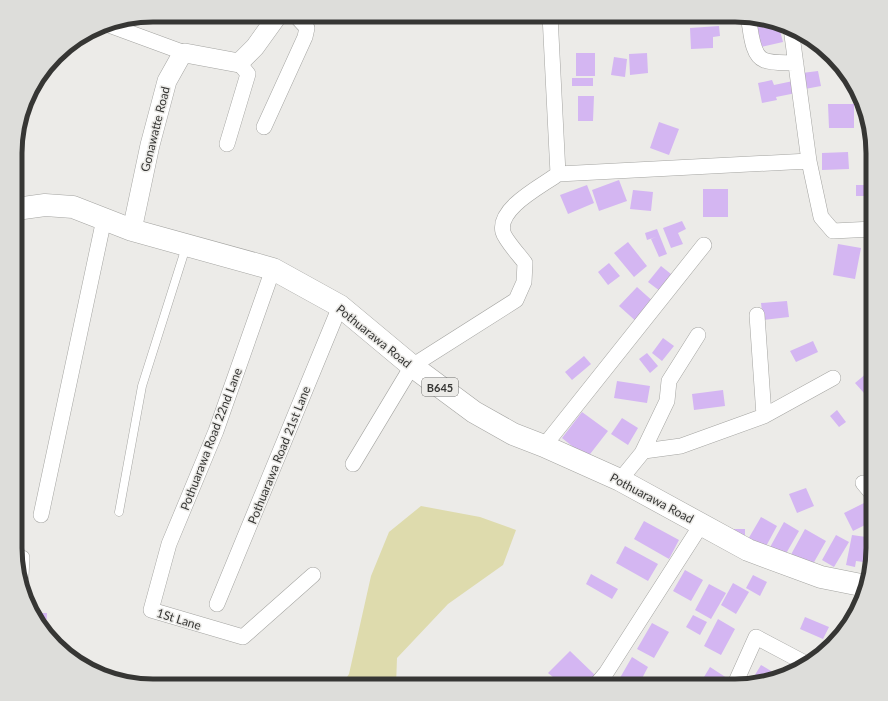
<svg xmlns="http://www.w3.org/2000/svg" width="888" height="701" viewBox="0 0 888 701" font-family="Lato,sans-serif">
	<style>
		.green { fill: #dedbad }
		.building { fill: #d4b6f2 }
		.lines { fill: none; stroke-linecap: round; stroke-linejoin: round }
		.service-casing { stroke: #a4a4a1; stroke-width: 9 }
		.minor-casing { stroke: #a4a4a1; stroke-width: 16 }
		.tertiary-casing { stroke: #a4a4a1; stroke-width: 20 }
		.primary-casing { stroke: #a4a4a1; stroke-width: 23 }
		.service { stroke: #fff; stroke-width: 8 }
		.minor { stroke: #fff; stroke-width: 15 }
		.tertiary { stroke: #fff; stroke-width: 19 }
		.primary { stroke: #fff; stroke-width: 22 }
		.labels { text-anchor: middle; dominant-baseline: central; stroke-width: 3; stroke-linejoin: round; paint-order: stroke }
		.shield { fill: #ecebe8; stroke: #6d6c6a; stroke-width: 1 }
		.shield-label { font-size: 11px; font-weight: bold; fill: #363634 }
		.street-label { font-size: 12px; fill: #363634; stroke: #ecebe8 }
		.rim { fill: none; stroke: #363634; stroke-width: 5 }
	</style>
	<rect width="100%" height="100%" fill="#ecebe8"/>
	<!-- green -->
	<path class="green" d="M421,506L480,517L516,530L503,565L448,604L397,658L396,686H341L349,674L371,576L389,532Z"/>
	<!-- building -->
	<path class="building" d="M754,18L778,23L783,42L761,47Z
		M719,26L720,36L713,37V48L691,49L690,28Z
		M576,53H595V76H576Z
		M647,53L648,73L630,75L629,54Z
		M614,57L627,59L625,77L611,75Z
		M818,71L821,86L805,89L802,73Z
		M572,78H593V86H572Z
		M772,80L774,85L793,81L796,93L776,97L777,100L762,103L758,83Z
		M578,96H594L593,121H578Z
		M828,104H854V128H829Z
		M659,122L679,129L669,155L650,148Z
		M848,152L849,169L822,170V153Z
		M619,180L627,201L599,211L592,190Z
		M587,185L594,203L568,214L560,195Z
		M856,185H872V196H856Z
		M703,189H728V217H703Z
		M633,190L653,192L651,211L630,209Z
		M682,221L686,229L678,233L683,244L671,248L663,228Z
		M657,229L667,254L659,257L651,239L656,237L647,240L645,233Z
		M628,242L647,266L634,277L614,253Z
		M838,244L861,248L855,279L833,275Z
		M609,263L620,276L608,285L598,272Z
		M661,266L676,278L664,294L648,282Z
		M637,287L656,304L638,323L619,306Z
		M787,301L789,317L763,320L761,303Z
		M663,338L674,346L662,361L652,353Z
		M813,341L818,352L796,362L790,351Z
		M647,353L658,366L650,373L639,359Z
		M873,353V363L868,357Z
		M584,356L591,364L572,380L565,372Z
		M873,368V401L872,402L855,383Z
		M617,381L650,386L647,403L614,398Z
		M723,390L725,406L694,410L692,394Z
		M837,410L846,422L839,427L830,416Z
		M582,412L608,431L587,458L562,438Z
		M622,418L638,428L628,445L611,434Z
		M806,488L814,506L797,513L789,494Z
		M864,503L873,521L853,531L844,513Z
		M761,517L777,526L764,550L747,541Z
		M644,521L679,540L669,559L634,539Z
		M784,522L799,531L784,557L769,549Z
		M733,529H745V542Z
		M805,529L826,541L809,571L788,560Z
		M836,535L849,542L834,567L822,560Z
		M852,535L866,537L864,544L873,546L871,563L856,561L855,567L846,565Z
		M625,546L658,564L648,581L616,563Z
		M685,570L703,580L691,601L673,591Z
		M591,574L618,589L612,599L586,584Z
		M753,575L767,582L760,596L746,588Z
		M733,583L749,592L736,614L721,605Z
		M709,584L726,593L711,619L695,610Z
		M33,613H47L46,631L37,620Z
		M693,615L707,622L700,635L686,627Z
		M805,617L829,627L823,639L800,629Z
		M718,619L735,629L721,655L704,646Z
		M652,623L669,632L654,658L637,649Z
		M570,651L595,675L585,686H581L576,681L571,686H564L548,673Z
		M632,657L648,667L638,686H622L617,683Z
		M761,665L781,677L750,683Z
		M710,667L730,680L727,686H708L701,682Z"/>
	<g class="lines">
		<defs>
			<path id="service" d="M119,512L142,386L186,247"/>
			<path id="minor" d="M550,15L558,174L809,161L821,217L833,231L873,229
				M748,16C751,29 751,55 764,60C772,64 787,62 796,63
				M106,24L185,53
				M791,28L809,161
				M264,127L305,37L307,28L295,15
				M227,144L248,74L239,63
				M273,269L216,431L169,544L151,610L243,637L313,575
				M757,315L764,416
				M544,446L704,245
				M644,451L681,446L764,416L833,378
				M353,464L412,366L516,300L524,282L525,263C520,256 505,240 503,232C497,208 542,186 558,174
				M620,480L642,453L667,401L669,381L698,335
				M863,483L873,495
				M41,515L104,219
				M15,556L22,558L21,576
				M217,604L340,306
				M595,686L606,673L701,525
				M734,686L756,637L805,663"/>
			<path id="tertiary" d="M132,230L150,145L167,81L181,56L185,53L239,63L255,47L278,15"/>
			<path id="primary" d="M16,209L45,205L73,207L132,230L273,269L340,306L412,366L474,412L513,434L544,446L620,480L748,550L821,577L866,586"/>
		</defs>
		<!-- service casing -->
		<use href="#service" class="service-casing"/>
		<!-- minor casing -->
		<use href="#minor" class="minor-casing"/>
		<!-- tertiary casing -->
		<use href="#tertiary" class="tertiary-casing"/>
		<!-- primary casing -->
		<use href="#primary" class="primary-casing"/>
		<!-- service -->
		<use href="#service" class="service"/>
		<!-- minor -->
		<use href="#minor" class="minor"/>
		<!-- tertiary -->
		<use href="#tertiary" class="tertiary"/>
		<!-- primary -->
		<use href="#primary" class="primary"/>
	</g>
	<g class="labels">
		<!-- shield labels -->
		<rect class="shield" x="422" y="378" width="36" height="18" rx="3"/>
		<g class="shield-label">
			<text x="440" y="387">B645</text>
		</g>
		<!-- street labels -->
		<g class="street-label">
			<text transform="translate(155 129) rotate(-76)">Gonawatte Road</text>
			<text transform="translate(374 336) rotate(39)">Pothuarawa Road</text>
			<text transform="translate(211 439) rotate(-69)">Pothuarawa Road 22nd Lane</text>
			<text transform="translate(279 455) rotate(-68)">Pothuarawa Road 21st Lane</text>
			<text transform="translate(652 498) rotate(28)">Pothuarawa Road</text>
			<text transform="translate(179 619) rotate(17)">1St Lane</text>
		</g>
	</g>
	<!-- crop -->
	<path d="M0 0H888V701H0ZM153 22H735A131 131 0 0 1 866 153V548A131 131 0 0 1 735 679H153A131 131 0 0 1 22 548V153A131 131 0 0 1 153 22Z" fill="#ddddda" fill-rule="evenodd"/>
	<path class="rim" d="M153 22H735A131 131 0 0 1 866 153V548A131 131 0 0 1 735 679H153A131 131 0 0 1 22 548V153A131 131 0 0 1 153 22Z"/>
</svg>
